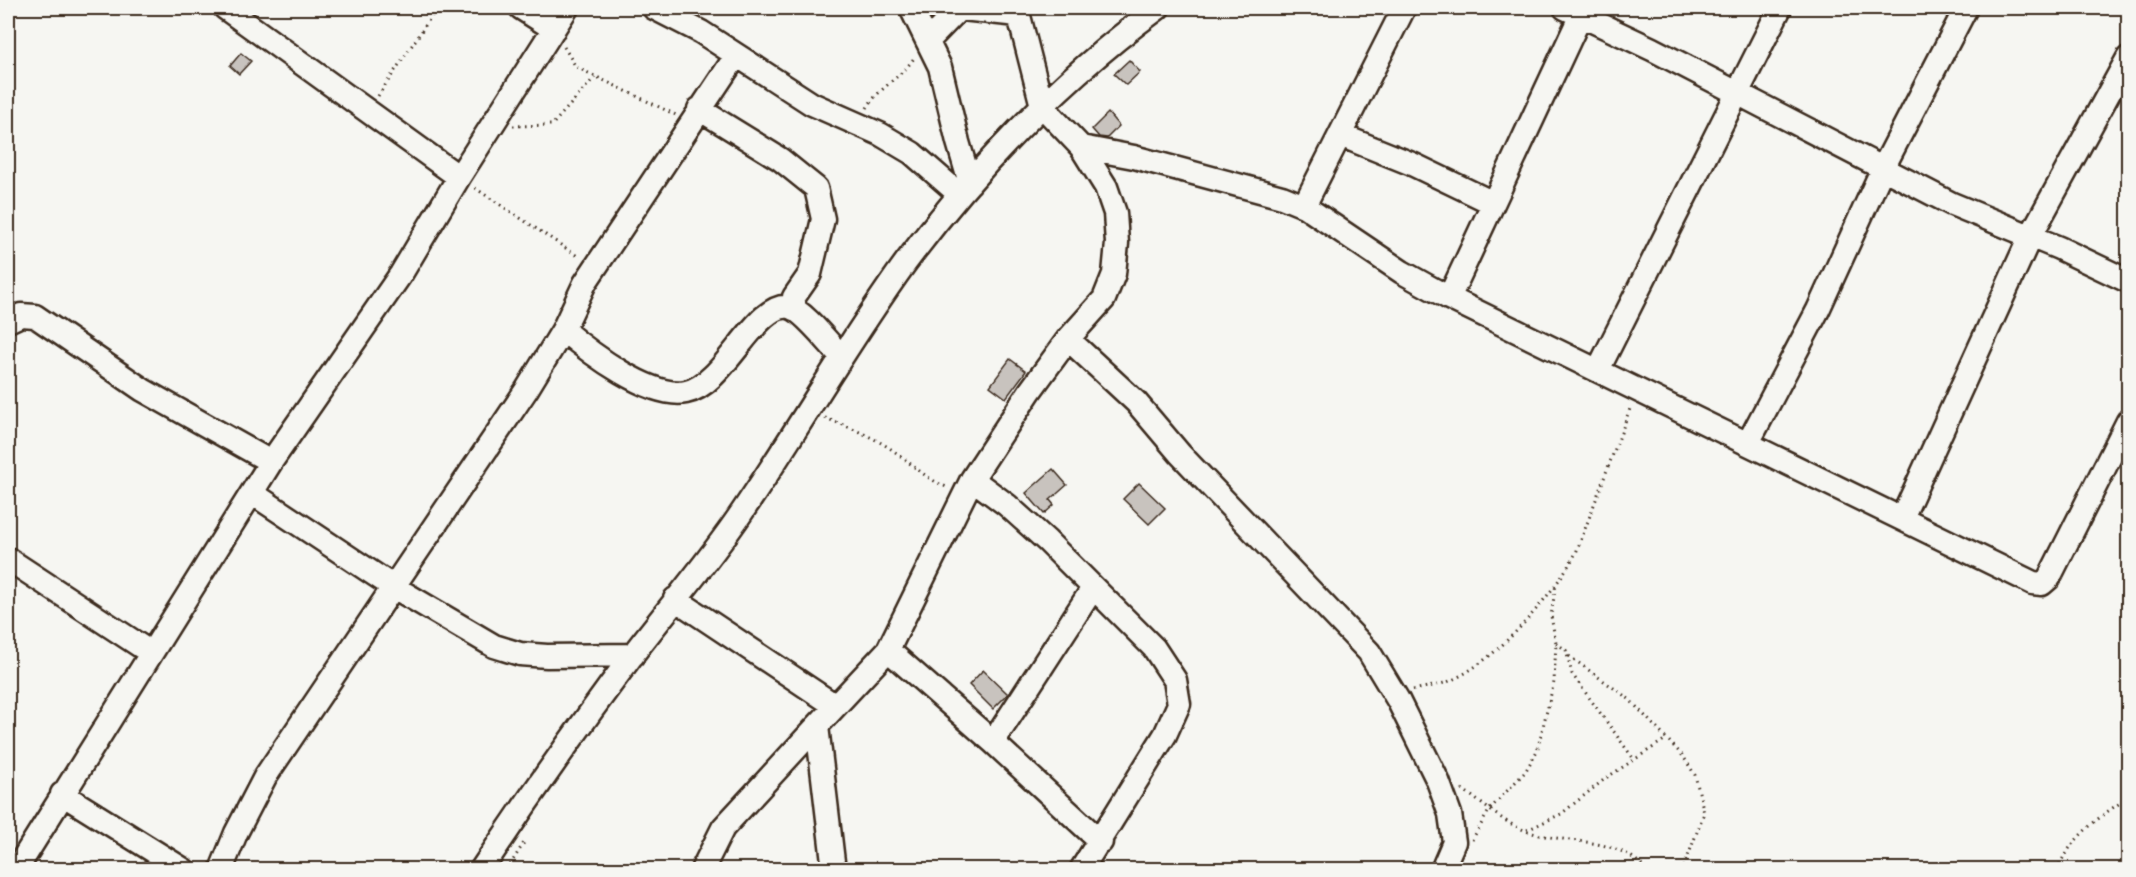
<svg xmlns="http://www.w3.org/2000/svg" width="2136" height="877" viewBox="0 0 2136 877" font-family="Itim,sans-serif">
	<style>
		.building { fill: #c8c3be; stroke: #3b2a1e; stroke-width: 1.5 }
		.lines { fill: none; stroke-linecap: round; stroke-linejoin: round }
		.minor-casing { stroke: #3b2a1e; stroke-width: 27 }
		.path { stroke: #3b2a1e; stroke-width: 3; stroke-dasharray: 1.5 4.5; stroke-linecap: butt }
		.minor { stroke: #f6f6f2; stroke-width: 22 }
	</style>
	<rect width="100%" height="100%" fill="#f6f6f2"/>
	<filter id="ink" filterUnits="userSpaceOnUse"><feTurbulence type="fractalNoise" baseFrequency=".0167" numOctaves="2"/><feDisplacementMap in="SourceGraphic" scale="12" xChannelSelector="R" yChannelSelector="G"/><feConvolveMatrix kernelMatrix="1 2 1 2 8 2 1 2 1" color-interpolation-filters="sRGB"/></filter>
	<g filter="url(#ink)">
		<!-- building -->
		<path class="building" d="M241,53L251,61L239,74L230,66Z
			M1129,60L1140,72L1126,85L1114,74Z
			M1108,113L1119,126L1107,138L1099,137L1092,129Z
			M1010,359L1026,371L1006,398L990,386Z
			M1053,469L1067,485L1050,500L1054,505L1044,514L1026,493Z
			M1139,483L1165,508L1149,524L1123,499Z
			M983,670L1008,694L993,709L969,685Z"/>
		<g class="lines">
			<defs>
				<path id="minor" d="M225,8L459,177
					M521,8L554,29
					M654,8L701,32L812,104L880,134L912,153L959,194
					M911,8L940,67L958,142L970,183
					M953,8L1018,15
					M1565,8L1652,49L1952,204L2059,248L2128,281
					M928,41L959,9
					M699,109L780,159L816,188L823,219L810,274L794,297V309
					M1340,135L1412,164L1493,203
					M1081,147L1134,157L1282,197L1304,206L1402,272L1449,298L2033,583L2042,584L2049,578L2128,421
					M1304,206L1404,8
					M1449,298L1581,15
					M8,321L21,315L35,316L143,390L271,462
					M563,330C589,352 650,399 686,392C725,385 756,301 789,307C803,310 831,346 842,357
					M1068,339L1136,402L1180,454L1369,652L1398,700L1438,781L1450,814L1454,842L1442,870
					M1598,370L1780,8
					M1748,443L1818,310L1882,170L1966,8
					M972,479L1007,505L1047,541L1154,648L1175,680L1179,704L1165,735L1081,870
					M252,493L392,586L494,646L520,654L547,656L633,655
					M1902,518L2030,237L2128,58
					M8,559L151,653
					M675,599L834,705
					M888,650L993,742L1101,842
					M993,742L1093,588
					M62,794L184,870
					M16,870L271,462L401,274L459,177L567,8
					M221,870L236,833L265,777L527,389L563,330L585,283L736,56
					M481,870C530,796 581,724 634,653C670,606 709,561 742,512C798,430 847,343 906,262C978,166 1062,78 1158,8
					M702,870L723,828L817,726
					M834,870L817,726L888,650L972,479L1030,391L1068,339L1104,299L1114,274L1117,243L1115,213L1106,187L1081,147L1042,106L1017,8"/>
			</defs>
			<!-- minor casing -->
			<use href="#minor" class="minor-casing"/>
			<!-- path -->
			<path class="path" d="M564,47L576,67L676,115
				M378,96L437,8
				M867,108C879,87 901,78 914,58
				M513,126L552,125L595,77
				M475,188L579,257
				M825,418C849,427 877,438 898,454C915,467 928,480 949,488
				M1556,643L1566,650L1572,674L1633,758
				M1569,656L1629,699L1683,756L1695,775L1704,813L1683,870
				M1413,690C1427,687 1442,685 1454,679C1499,658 1552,596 1576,553L1631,406
				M1462,789C1482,803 1501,821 1524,830C1563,846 1617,834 1646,870
				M1527,830L1561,814L1606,778L1666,739
				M1472,840L1490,809L1525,772L1537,751L1554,682L1556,643L1551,616L1556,584
				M507,870L525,841
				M2057,870C2071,838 2100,815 2128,798"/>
			<!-- minor -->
			<use href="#minor" class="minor"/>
		</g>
	</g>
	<!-- margin -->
	<rect width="2136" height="877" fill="none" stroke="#f6f6f2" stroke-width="30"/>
	<rect x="15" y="15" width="2106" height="847" fill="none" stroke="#3b2a1e" stroke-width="2" filter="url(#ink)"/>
</svg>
